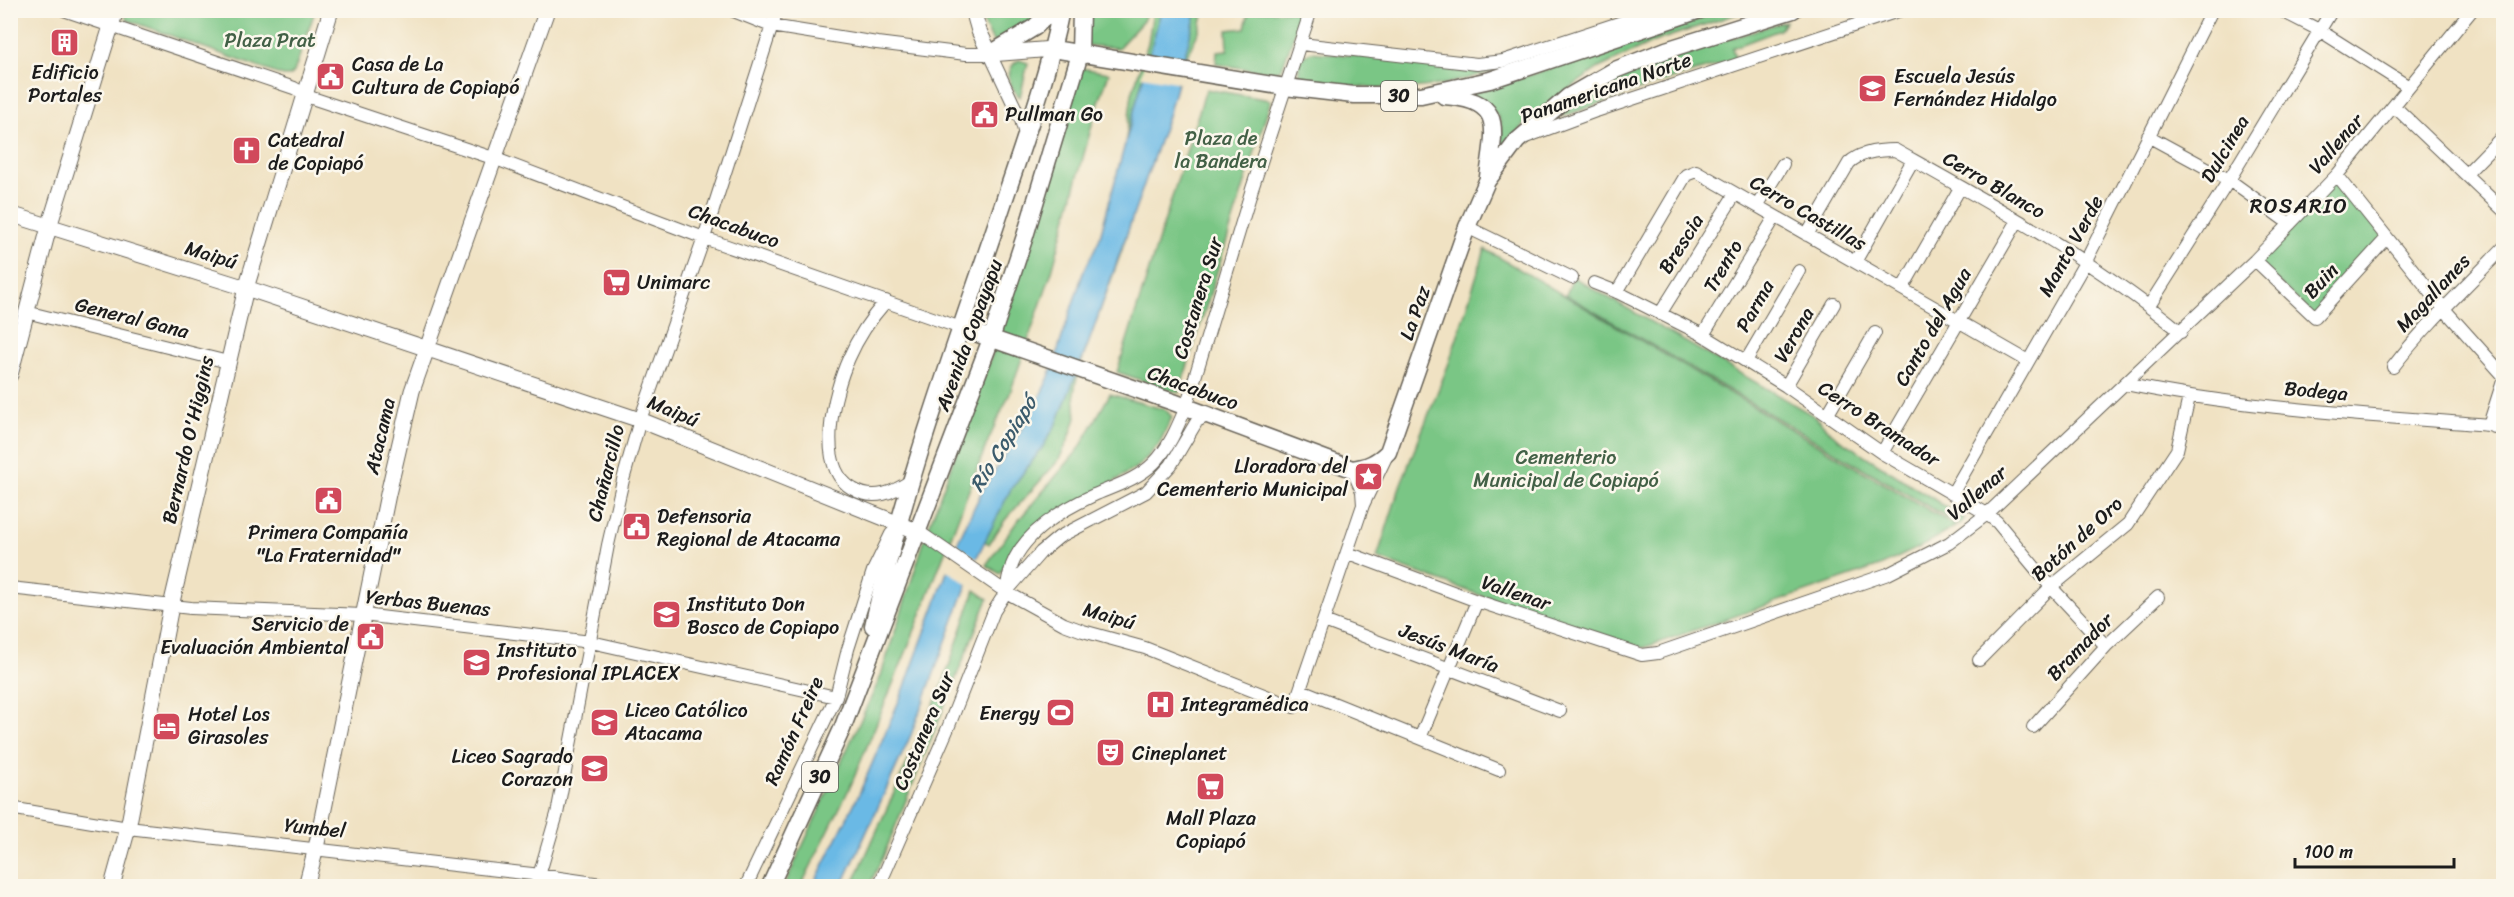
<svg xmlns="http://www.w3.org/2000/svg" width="2514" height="897" viewBox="0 0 2514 897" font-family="Sriracha,sans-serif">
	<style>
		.green { fill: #7ac685; stroke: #4b7150; stroke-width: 1.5 }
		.water { fill: #6ab9e5; stroke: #436a80; stroke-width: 1.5 }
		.pier { fill: #f0e2c3 }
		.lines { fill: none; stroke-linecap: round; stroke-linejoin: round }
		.minor-casing { stroke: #666156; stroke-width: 14 }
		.major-casing { stroke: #666156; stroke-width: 17 }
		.highway-casing { stroke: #666156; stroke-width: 19 }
		.minor { stroke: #fff; stroke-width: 12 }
		.major { stroke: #fff; stroke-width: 15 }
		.highway { stroke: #fff; stroke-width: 16 }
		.labels { text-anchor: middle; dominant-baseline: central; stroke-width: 5; stroke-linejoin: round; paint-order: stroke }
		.shield { fill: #fbf7ec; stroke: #5f5e5a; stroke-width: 1.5 }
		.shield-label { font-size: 18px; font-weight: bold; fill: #1c1c1c }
		.park-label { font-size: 20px; fill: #426046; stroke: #fbf7ec }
		.poi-label { font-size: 20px; fill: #1c1c1c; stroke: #fbf7ec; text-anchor: start }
		.street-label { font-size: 20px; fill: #1c1c1c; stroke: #fbf7ec }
		.neighbourhood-label { font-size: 21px; letter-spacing: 1.5px; fill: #1c1c1c; stroke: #fbf7ec }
		.water-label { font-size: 21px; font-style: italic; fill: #3b5b6c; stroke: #fbf7ec }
	</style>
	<rect width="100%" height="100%" fill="#fbf7ec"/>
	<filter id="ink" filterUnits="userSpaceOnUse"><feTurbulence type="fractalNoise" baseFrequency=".0167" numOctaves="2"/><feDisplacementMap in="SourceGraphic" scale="12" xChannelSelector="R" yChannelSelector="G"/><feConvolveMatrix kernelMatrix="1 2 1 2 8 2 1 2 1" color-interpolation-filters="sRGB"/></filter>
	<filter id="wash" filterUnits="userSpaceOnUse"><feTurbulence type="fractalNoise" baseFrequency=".008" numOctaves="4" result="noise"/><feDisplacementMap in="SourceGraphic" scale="24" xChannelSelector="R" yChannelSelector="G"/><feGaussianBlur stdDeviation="1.35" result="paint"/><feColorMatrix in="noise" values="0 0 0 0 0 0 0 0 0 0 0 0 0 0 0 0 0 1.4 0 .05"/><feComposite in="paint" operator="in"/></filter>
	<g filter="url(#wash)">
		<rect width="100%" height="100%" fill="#f0e2c3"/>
		<!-- green -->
		<path class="green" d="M126,10H315V11L294,72L290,76H283L127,20L125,16Z
			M978,11H1048L1008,38L993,42Z
			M1086,11H1147L1143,21L1118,48L1085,45Z
			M1153,11H1204L1199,31L1173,85L1122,250L1078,372L1074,393L1076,418L1068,441L1058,461L1005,520L989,544L965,528L1044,414L1093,264L1124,153L1132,94L1148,43Z
			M1249,11H1302L1284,63L1281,69L1273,73L1216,64L1217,51L1228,50L1227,30L1245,28Z
			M1725,11H1746L1656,41L1599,68L1544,106L1528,119L1499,155C1508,118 1497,111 1468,93L1490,88Z
			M1786,21L1780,30L1732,48L1736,60L1658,83L1564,116L1561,112C1584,92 1614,80 1642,69C1690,50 1738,36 1786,21Z
			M1311,52L1501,67C1495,72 1484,74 1476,76C1419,95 1363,88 1305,81C1294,72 1298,57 1311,52Z
			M1019,60L1028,63L1020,97C1008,86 1004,69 1019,60Z
			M1081,68L1109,73L1095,114L1052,271L1010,393L988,441L907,650L851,785L801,886H784L880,678L929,526L1000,333Z
			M1206,89L1270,100V103L1179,393L1117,372Z
			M2337,175L2386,239L2315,317L2255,260Z
			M1485,249L1956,526L1926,544L1880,566L1643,648L1502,603L1377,558L1400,486L1449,363Z
			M1573,277L1814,416L1837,438L1965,519L1960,525L1566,295Z
			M1110,394L1166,410L1172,417L1159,444L1140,465L1018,544L1000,574L986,565L1016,523L1079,449Z
			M975,590L988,599L883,857L869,886H852L942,686Z"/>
		<!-- water -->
		<path class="water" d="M1161,11H1197L1168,116L1090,339L1057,423L1042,448L1011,489L978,555L911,735L842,886H813L859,794L904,689L959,539L982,491L1032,413L1049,377L1083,273L1099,240Z"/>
		<!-- pier -->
		<path class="pier" d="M1146,55L1187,61L1181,83L1141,76Z
			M955,543L979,560L970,586L945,569Z"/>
	</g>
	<g filter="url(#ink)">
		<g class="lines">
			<defs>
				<path id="minor" d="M64,10L294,88L312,98L496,159L704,238L961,328
					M731,10L771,26L877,43L966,54H990L1021,120L1026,138
					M2280,10L2319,30L2409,87
					M1301,44L1477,64L1503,61L1659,10
					M2394,106L2504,211
					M2148,136L2229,180L2290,224
					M1526,137L1596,111L1901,10
					M2466,174L2504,135
					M2337,175L2445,310L2504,376
					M1757,206L1783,164
					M1467,227L1572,278
					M1807,235L1849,163C1860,152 1880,150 1895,150C1993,205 2094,260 2181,332
					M2255,260L2315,317L2386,239
					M1855,262L1913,160
					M1594,283L1617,292L1703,335L1786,386L1882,453L1987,514L1997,522L2051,587L2106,646
					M1902,289L1960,188
					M1617,292L1686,175L1696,171L2028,361
					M886,301C871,318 858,337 849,358C834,391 814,467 853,489C874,502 894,492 912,480
					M2149,306L2229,180L2332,10
					M26,312L228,362
					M1660,314L1735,194
					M1703,335L1775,217
					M1746,361L1799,271
					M2393,367C2426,324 2466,287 2504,247
					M2125,384C2245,409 2367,415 2489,425L2504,430
					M1786,386L1834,304
					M1828,414L1875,333
					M2489,425L2504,378
					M1882,453L2017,222
					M1352,469L1362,491L1363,505
					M1952,494L2086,261L2212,10
					M919,532L1006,592L1064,624L1083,631L1145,648L1294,707L1363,505L1387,455
					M1348,553L1477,601L1642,655L1658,653L1888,574L1949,543L1987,514L2255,260L2337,175L2472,10
					M10,588L191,608L363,615L591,642L836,697
					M1006,592C1007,583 1009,574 1012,565C1024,533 1063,509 1094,495C1115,486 1138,479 1154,463C1169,448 1178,426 1186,407L1252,189L1311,10
					M1324,621L1560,711
					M1979,660L2051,587L2128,524L2177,450L2189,397
					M1301,690L1499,770
					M2033,727L2106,646L2158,597
					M1420,738L1477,601
					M10,808L128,828L532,874L615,886
					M536,886L557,814L608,545L623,480L640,420L704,238L777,10
					M746,886L836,697L848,649L873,571L891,534
					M879,886L948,728L994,611L1006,592L1041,552L1059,537L1146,492L1171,465L1197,421L1208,415"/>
				<path id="major" d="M973,10L979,31L990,54L1053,49
					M10,214L246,288L640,420L919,532
					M10,375L49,227L116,10
					M112,886L128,828L171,606L246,288L331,10
					M306,886L316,848L388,494L412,391L547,10"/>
				<path id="highway" d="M1053,49L1285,87L1354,95H1421L1490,80L1700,10
					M990,54L1035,27L1052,10
					M1444,96C1506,100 1494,129 1488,177
					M961,328L1173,402L1352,469C1367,467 1377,463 1388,452L1467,227L1487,181L1517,141L1568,97L1615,70L1666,50L1793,10
					M873,626C904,484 955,347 1001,210C1023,144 1047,79 1061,10
					M770,886L842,729L991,339L1025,236L1080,54L1081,10"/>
			</defs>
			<!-- minor casing -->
			<use href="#minor" class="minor-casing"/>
			<!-- major casing -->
			<use href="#major" class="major-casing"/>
			<!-- highway casing -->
			<use href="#highway" class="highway-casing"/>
			<!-- minor -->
			<use href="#minor" class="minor"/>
			<!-- major -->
			<use href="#major" class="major"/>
			<!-- highway -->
			<use href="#highway" class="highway"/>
		</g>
	</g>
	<!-- icons -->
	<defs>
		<symbol id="building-square" viewBox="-11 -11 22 22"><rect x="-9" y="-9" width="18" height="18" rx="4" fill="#d1495b" stroke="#fbf7ec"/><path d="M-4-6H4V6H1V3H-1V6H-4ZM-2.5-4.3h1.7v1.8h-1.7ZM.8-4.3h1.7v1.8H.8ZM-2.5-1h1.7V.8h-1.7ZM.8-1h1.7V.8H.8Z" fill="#fff"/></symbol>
		<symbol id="civic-square" viewBox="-11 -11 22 22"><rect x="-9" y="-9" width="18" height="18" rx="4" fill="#d1495b" stroke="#fbf7ec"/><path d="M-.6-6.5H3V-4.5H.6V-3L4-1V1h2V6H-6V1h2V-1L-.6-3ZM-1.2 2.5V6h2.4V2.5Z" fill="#fff"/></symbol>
		<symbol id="school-square" viewBox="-11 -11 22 22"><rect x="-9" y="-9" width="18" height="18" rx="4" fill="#d1495b" stroke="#fbf7ec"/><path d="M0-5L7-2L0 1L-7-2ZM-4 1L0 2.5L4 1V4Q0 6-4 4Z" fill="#fff"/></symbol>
		<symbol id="church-square" viewBox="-11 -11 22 22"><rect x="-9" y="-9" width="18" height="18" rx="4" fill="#d1495b" stroke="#fbf7ec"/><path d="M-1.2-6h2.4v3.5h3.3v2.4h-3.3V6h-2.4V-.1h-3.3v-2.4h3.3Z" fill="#fff"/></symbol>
		<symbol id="supermarket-square" viewBox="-11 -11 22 22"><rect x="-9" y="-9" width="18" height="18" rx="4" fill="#d1495b" stroke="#fbf7ec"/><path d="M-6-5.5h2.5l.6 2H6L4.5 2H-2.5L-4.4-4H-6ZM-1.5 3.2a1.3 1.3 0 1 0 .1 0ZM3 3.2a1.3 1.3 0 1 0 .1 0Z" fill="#fff"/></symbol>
		<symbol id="sight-square" viewBox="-11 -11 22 22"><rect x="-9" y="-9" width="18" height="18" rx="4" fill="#d1495b" stroke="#fbf7ec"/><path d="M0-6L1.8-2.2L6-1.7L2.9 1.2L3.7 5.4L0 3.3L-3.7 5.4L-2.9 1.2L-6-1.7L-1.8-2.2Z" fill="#fff"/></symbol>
		<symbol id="university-square" viewBox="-11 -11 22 22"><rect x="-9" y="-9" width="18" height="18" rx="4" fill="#d1495b" stroke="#fbf7ec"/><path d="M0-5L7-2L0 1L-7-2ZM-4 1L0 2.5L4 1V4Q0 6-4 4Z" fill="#fff"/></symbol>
		<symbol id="hospital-square" viewBox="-11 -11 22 22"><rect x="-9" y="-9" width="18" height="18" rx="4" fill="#d1495b" stroke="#fbf7ec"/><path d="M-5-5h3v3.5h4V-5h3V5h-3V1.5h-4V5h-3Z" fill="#fff"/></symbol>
		<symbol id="stadium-square" viewBox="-11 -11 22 22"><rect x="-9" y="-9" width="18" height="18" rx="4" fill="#d1495b" stroke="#fbf7ec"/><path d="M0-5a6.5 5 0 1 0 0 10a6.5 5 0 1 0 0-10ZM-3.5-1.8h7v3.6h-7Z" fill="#fff"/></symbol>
		<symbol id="hotel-square" viewBox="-11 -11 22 22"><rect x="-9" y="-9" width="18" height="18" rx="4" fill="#d1495b" stroke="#fbf7ec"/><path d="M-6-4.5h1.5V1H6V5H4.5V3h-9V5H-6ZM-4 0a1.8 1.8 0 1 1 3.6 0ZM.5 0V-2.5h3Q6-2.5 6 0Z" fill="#fff"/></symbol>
		<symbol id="theatre-square" viewBox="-11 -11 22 22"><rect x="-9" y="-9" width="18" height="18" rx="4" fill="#d1495b" stroke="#fbf7ec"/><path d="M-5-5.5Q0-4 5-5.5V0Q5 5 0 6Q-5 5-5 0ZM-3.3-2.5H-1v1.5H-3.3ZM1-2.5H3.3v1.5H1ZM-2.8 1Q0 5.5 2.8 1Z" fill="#fff"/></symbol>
	</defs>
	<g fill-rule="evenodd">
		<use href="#building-square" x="48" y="26" width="33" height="33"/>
		<use href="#civic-square" x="314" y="60" width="33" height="33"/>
		<use href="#school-square" x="1856" y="72" width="33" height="33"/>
		<use href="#civic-square" x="968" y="98" width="33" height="33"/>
		<use href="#church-square" x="230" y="134" width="33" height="33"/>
		<use href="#supermarket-square" x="600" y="266" width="33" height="33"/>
		<use href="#sight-square" x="1352" y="460" width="33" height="33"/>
		<use href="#civic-square" x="312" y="484" width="33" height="33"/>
		<use href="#civic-square" x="620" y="510" width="33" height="33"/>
		<use href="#school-square" x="650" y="598" width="33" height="33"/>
		<use href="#civic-square" x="354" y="620" width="33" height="33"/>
		<use href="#university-square" x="460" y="646" width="33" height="33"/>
		<use href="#hospital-square" x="1144" y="688" width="33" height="33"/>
		<use href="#stadium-square" x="1044" y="696" width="33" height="33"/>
		<use href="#school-square" x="588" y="706" width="33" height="33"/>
		<use href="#hotel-square" x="150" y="710" width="33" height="33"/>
		<use href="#theatre-square" x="1094" y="736" width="33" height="33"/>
		<use href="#school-square" x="578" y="752" width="33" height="33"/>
		<use href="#supermarket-square" x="1194" y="770" width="33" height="33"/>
	</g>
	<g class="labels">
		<!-- shield labels -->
		<g class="shield">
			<rect x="1381" y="81" width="36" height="30" rx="4.5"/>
			<rect x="802" y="762" width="36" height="30" rx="4.5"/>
		</g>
		<g class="shield-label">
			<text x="1399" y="96">30</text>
			<text x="820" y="777">30</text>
		</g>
		<!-- park labels -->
		<g class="park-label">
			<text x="270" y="40">Plaza Prat</text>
			<text x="1221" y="138">Plaza de<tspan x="1221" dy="23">la Bandera</tspan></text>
			<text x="1566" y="457">Cementerio<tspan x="1566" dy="23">Municipal de Copiapó</tspan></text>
		</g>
		<!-- poi labels -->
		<g class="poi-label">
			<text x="352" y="64">Casa de La<tspan x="352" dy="23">Cultura de Copiapó</tspan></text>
			<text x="65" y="72" text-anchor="middle">Edificio<tspan x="65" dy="23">Portales</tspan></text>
			<text x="1894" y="76">Escuela Jesús<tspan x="1894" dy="23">Fernández Hidalgo</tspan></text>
			<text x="1005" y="114">Pullman Go</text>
			<text x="268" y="140">Catedral<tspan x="268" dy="23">de Copiapó</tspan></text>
			<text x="637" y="282">Unimarc</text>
			<text x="1348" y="466" text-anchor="end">Lloradora del<tspan x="1348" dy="23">Cementerio Municipal</tspan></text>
			<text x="657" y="516">Defensoria<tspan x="657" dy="23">Regional de Atacama</tspan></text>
			<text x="328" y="532" text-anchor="middle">Primera Compañía<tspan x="328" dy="23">"La Fraternidad"</tspan></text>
			<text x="687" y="604">Instituto Don<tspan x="687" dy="23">Bosco de Copiapo</tspan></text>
			<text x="349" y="624" text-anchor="end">Servicio de<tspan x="349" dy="23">Evaluación Ambiental</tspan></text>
			<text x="497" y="650">Instituto<tspan x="497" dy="23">Profesional IPLACEX</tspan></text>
			<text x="1181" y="704">Integramédica</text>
			<text x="625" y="710">Liceo Católico<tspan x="625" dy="23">Atacama</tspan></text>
			<text x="1040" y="713" text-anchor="end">Energy</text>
			<text x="188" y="714">Hotel Los<tspan x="188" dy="23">Girasoles</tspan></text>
			<text x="1132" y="753">Cineplanet</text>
			<text x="573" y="756" text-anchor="end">Liceo Sagrado<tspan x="573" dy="23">Corazon</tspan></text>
			<text x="1211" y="818" text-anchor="middle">Mall Plaza<tspan x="1211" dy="23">Copiapó</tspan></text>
		</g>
		<!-- street labels -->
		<g class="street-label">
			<text transform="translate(1606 88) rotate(-19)">Panamericana Norte</text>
			<text transform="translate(2336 144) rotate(-49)">Vallenar</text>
			<text transform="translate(2225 149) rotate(-59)">Dulcinea</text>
			<text transform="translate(1994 185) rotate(30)">Cerro Blanco</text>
			<text transform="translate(1808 213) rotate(30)">Cerro Castillas</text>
			<text transform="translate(734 226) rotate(20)">Chacabuco</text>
			<text transform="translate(1681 244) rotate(-58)">Brescia</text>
			<text transform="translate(2071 246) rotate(-61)">Manto Verde</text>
			<text transform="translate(211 255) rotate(17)">Maipú</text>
			<text transform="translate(1723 266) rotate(-59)">Trento</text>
			<text transform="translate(2321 281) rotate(-47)">Buin</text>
			<text transform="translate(2433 293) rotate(-47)">Magallanes</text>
			<text transform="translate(1198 298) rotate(-73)">Costanera Sur</text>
			<text transform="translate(1755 306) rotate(-60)">Parma</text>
			<text transform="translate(1415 313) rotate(-71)">La Paz</text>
			<text transform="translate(132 318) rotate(14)">General Gana</text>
			<text transform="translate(1933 327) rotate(-60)">Canto del Agua</text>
			<text transform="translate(969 335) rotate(-70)">Avenida Copayapu</text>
			<text transform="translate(1794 335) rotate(-60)">Verona</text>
			<text transform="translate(1193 388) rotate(20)">Chacabuco</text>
			<text transform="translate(2316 391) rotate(5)">Bodega</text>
			<text transform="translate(673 411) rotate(22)">Maipú</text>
			<text transform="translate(1879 424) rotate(33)">Cerro Bramador</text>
			<text transform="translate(380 436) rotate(-77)">Atacama</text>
			<text transform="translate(188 440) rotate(-77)">Bernardo O'Higgins</text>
			<text transform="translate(606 473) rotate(-76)">Chañarcillo</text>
			<text transform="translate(1977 493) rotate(-41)">Vallenar</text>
			<text transform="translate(2077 539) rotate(-42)">Botón de Oro</text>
			<text transform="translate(1516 593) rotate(19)">Vallenar</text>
			<text transform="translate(428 603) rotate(6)">Yerbas Buenas</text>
			<text transform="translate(1109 616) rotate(16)">Maipú</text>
			<text transform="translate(2080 647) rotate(-46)">Bramador</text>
			<text transform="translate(1449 648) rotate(21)">Jesús María</text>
			<text transform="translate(794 731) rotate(-66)">Ramón Freire</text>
			<text transform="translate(924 731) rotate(-67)">Costanera Sur</text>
			<text transform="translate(315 828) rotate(6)">Yumbel</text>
		</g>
		<!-- neighbourhood labels -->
		<g class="neighbourhood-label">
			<text x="2299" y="206">ROSARIO</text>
		</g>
		<!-- water labels -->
		<g class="water-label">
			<text transform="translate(1003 444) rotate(-58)">Río Copiapó</text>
		</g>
	</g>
	<!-- margin -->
	<rect width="2514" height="897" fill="none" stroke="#fbf7ec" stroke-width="36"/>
	<!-- scale -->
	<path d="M2295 858v9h159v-9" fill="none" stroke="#1c1c1c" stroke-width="3"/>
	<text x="2304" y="858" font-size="18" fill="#1c1c1c" stroke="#fbf7ec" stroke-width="4.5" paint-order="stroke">100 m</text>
</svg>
